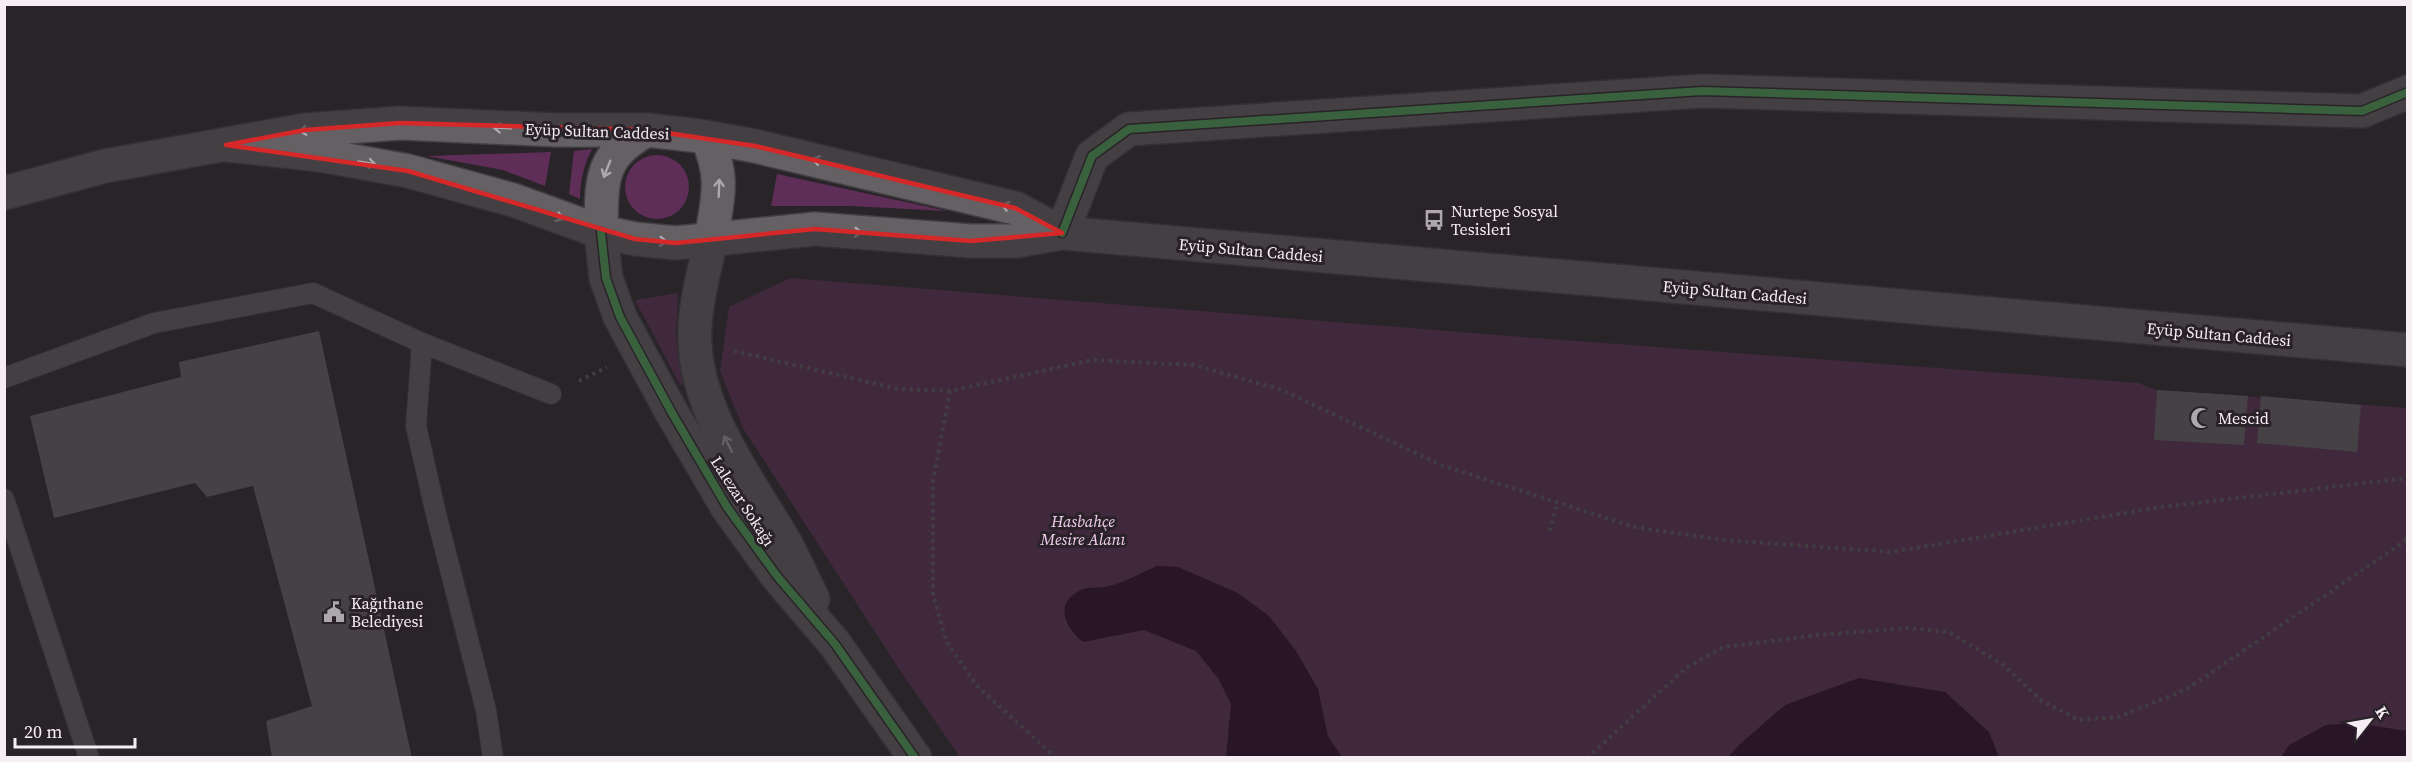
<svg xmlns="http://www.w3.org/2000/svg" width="2412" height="762" viewBox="0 0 2412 762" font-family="'Source Serif 4',serif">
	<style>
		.green { fill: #5e2e58 }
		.water { fill: #2c0329 }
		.building { fill: #686468 }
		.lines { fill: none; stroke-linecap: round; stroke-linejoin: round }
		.service-casing { stroke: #423f42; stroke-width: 22 }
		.minor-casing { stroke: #423f42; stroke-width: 36 }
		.tertiary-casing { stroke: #423f42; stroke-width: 36 }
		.secondary-casing { stroke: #423f42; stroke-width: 36 }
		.path { stroke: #615e60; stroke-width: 4; stroke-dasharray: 3 4.5; stroke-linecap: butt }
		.service { stroke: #646064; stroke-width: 20 }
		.minor { stroke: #646064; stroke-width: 33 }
		.tertiary { stroke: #646064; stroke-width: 33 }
		.secondary { stroke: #646064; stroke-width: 33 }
		.cycleway-casing { stroke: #2a2229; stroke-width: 11 }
		.cycleway { stroke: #51ab58; stroke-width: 8 }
		.oneway { stroke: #aca8ac }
		.marked { fill: none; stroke: #d62828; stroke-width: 4.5; stroke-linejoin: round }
		.labels { text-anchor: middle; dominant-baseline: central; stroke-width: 6; stroke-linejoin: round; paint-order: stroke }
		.street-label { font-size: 16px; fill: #f5eff4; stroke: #2a2229 }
		.poi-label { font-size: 16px; fill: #f5eff4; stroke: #2a2229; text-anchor: start }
		.park-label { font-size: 16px; font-style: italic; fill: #f4ceee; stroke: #2a2229 }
	</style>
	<rect width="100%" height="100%" fill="#282428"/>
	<!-- green -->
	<path class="green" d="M592,149C584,164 580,181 580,199L569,194L574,151Z
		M551,152L545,186L503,170L426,156Z
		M625 187a32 32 0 1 1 64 0a32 32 0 1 1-64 0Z
		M777,174L947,211L850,206H771Z
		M790,278L1510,336L2138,383L2157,390L2407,408V757H960L901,672L743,428L720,371L729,307Z
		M678,293L676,337L683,385H680L635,300Z"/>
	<!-- water -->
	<path class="water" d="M1157,566L1178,567L1238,593L1269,616L1296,651L1318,689L1328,736L1342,757H1226L1231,704L1218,678L1196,651L1144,630L1083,642C1065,627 1053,603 1081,590C1089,586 1100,589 1109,586C1125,582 1141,573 1157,566Z
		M1859,678L1945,692L1989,732L1999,757H1728L1740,744L1785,705Z
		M2356,723L2407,731V757H2281L2289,745L2326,725Z"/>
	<!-- building -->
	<path class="building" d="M319,331L412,758H272L266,721L312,706L253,486L207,497L195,483L54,518L30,416L181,377L179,362Z
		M2157,390L2248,396L2244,445L2154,440Z
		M2261,396L2361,405L2357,452L2257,443Z"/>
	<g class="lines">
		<defs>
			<path id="service" d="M422,343L416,426L436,514L486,710L493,758
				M4,378L154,323L313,293L422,343L551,394
				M4,499L89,758"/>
			<path id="minor" d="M1062,233L1092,156L1129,129L1702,91L2362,111L2408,92"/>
			<path id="tertiary" d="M601,232L606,278L620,317L672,413L727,507L777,576L835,644L915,758
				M711,240C704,273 693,309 695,344C699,418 751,483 787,546C796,563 804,581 813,599"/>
			<path id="secondary" d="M707,137C725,180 718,196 711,240
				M226,145L320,155L408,171L513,200L601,232L635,239L676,243L815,229L971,241H1017L1062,233L2408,350
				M4,193L105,166L305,130L400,123L557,130H647L700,136L755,146L1015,208L1062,233
				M601,232C602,182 598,156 647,130"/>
		</defs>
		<!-- service casing -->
		<use href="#service" class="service-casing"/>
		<!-- minor casing -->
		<use href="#minor" class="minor-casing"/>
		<!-- tertiary casing -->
		<use href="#tertiary" class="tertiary-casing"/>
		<!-- secondary casing -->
		<use href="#secondary" class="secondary-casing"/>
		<!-- path -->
		<path class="path" d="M734,351L899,389L950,391L1092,360L1194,365L1282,390L1441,465L1634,527L1723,540L1892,552L2161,507L2408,478
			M579,381L607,367
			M950,391L933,480V595L946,641L976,685L1056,758
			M1550,531L1557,502
			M1587,758L1686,668L1723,647L1818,635L1906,628L1949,632L2002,664L2042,701L2079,720L2119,717L2187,689L2408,539"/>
		<!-- service -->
		<use href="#service" class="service"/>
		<!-- minor -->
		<use href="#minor" class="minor"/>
		<!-- tertiary -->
		<use href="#tertiary" class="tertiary"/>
		<!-- secondary -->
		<use href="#secondary" class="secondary"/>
		<defs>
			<path id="cycleway" d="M601,232L606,278L620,317L672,413L727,507L777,576L835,644L915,758
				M1062,233L1092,156L1129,129L1702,91L2362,111L2408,92"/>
		</defs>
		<!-- cycleway casing -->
		<use href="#cycleway" class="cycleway-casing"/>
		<!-- cycleway -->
		<use href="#cycleway" class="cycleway"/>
	</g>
	<!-- one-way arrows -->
	<defs><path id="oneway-shaft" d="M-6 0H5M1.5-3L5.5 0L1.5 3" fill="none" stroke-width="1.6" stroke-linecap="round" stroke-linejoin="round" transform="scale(1.5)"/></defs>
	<g class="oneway">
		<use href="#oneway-shaft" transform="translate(502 128) rotate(-177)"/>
		<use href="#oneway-shaft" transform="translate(308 130) rotate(173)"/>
		<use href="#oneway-shaft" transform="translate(821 161) rotate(-167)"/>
		<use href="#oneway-shaft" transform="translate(367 163) rotate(10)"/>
		<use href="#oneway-shaft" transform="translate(607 169) rotate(112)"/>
		<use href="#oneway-shaft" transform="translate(719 188) rotate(-88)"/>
		<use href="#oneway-shaft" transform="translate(1010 207) rotate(-163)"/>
		<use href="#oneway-shaft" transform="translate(555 216) rotate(20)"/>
		<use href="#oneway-shaft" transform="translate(853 232) rotate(4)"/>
		<use href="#oneway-shaft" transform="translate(658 241) rotate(5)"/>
		<use href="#oneway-shaft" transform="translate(728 444) rotate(-116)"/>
	</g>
	<!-- marked area -->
	<path d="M0 0H2412V762H0ZM400,123L647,130L755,146L1015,208L1062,233L971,241L815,229L676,243L635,239L408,171L226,145L305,130Z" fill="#282428" fill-opacity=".55" fill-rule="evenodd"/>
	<path class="marked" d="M400,123L647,130L755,146L1015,208L1062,233L971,241L815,229L676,243L635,239L408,171L226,145L305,130Z"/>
	<!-- icons -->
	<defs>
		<symbol id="bus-bare" viewBox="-9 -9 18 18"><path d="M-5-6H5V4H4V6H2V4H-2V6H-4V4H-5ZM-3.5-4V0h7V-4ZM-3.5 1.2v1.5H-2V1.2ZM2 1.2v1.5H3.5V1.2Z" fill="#ada8ad" stroke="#2a2229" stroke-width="2.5" paint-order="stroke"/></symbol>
		<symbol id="mosque-bare" viewBox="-9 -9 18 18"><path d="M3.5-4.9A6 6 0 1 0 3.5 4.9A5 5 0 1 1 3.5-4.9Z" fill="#ada8ad" stroke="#2a2229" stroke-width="2.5" paint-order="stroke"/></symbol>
		<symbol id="civic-bare" viewBox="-9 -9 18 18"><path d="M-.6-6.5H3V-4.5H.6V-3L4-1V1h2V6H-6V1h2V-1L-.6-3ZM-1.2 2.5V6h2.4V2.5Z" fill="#ada8ad" stroke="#2a2229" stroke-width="2.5" paint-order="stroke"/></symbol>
	</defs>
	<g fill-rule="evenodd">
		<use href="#bus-bare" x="1419" y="205" width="30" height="30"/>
		<use href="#mosque-bare" x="2186" y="403" width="30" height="30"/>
		<use href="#civic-bare" x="319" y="597" width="30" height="30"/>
	</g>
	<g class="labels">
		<!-- street labels -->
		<g class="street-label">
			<text transform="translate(597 131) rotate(2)">Eyüp Sultan Caddesi</text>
			<text transform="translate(1251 250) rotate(5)">Eyüp Sultan Caddesi</text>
			<text transform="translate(1735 292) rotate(5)">Eyüp Sultan Caddesi</text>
			<text transform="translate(2219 334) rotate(5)">Eyüp Sultan Caddesi</text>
			<text transform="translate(743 501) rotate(57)">Lalezar Sokağı</text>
		</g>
		<!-- poi labels -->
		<g class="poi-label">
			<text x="1451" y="211">Nurtepe Sosyal<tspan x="1451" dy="18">Tesisleri</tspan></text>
			<text x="2218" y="418">Mescid</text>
			<text x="351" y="603">Kağıthane<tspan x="351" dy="18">Belediyesi</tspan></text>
		</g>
		<!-- park labels -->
		<g class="park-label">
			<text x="1083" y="521">Hasbahçe<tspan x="1083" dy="18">Mesire Alanı</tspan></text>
		</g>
	</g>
	<!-- border -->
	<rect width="2412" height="762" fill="none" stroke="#f5eff4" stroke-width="12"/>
	<!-- north arrow -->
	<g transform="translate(2370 720) rotate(59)" stroke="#2a2229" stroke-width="4.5" paint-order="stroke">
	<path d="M0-4.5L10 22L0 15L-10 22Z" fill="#f5eff4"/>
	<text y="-9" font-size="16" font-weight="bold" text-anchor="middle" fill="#f5eff4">K</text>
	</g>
	<!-- scale -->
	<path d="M15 738v9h120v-9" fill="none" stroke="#f5eff4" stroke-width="3"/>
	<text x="24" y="738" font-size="18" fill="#f5eff4" stroke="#2a2229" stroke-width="4.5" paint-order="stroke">20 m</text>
</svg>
